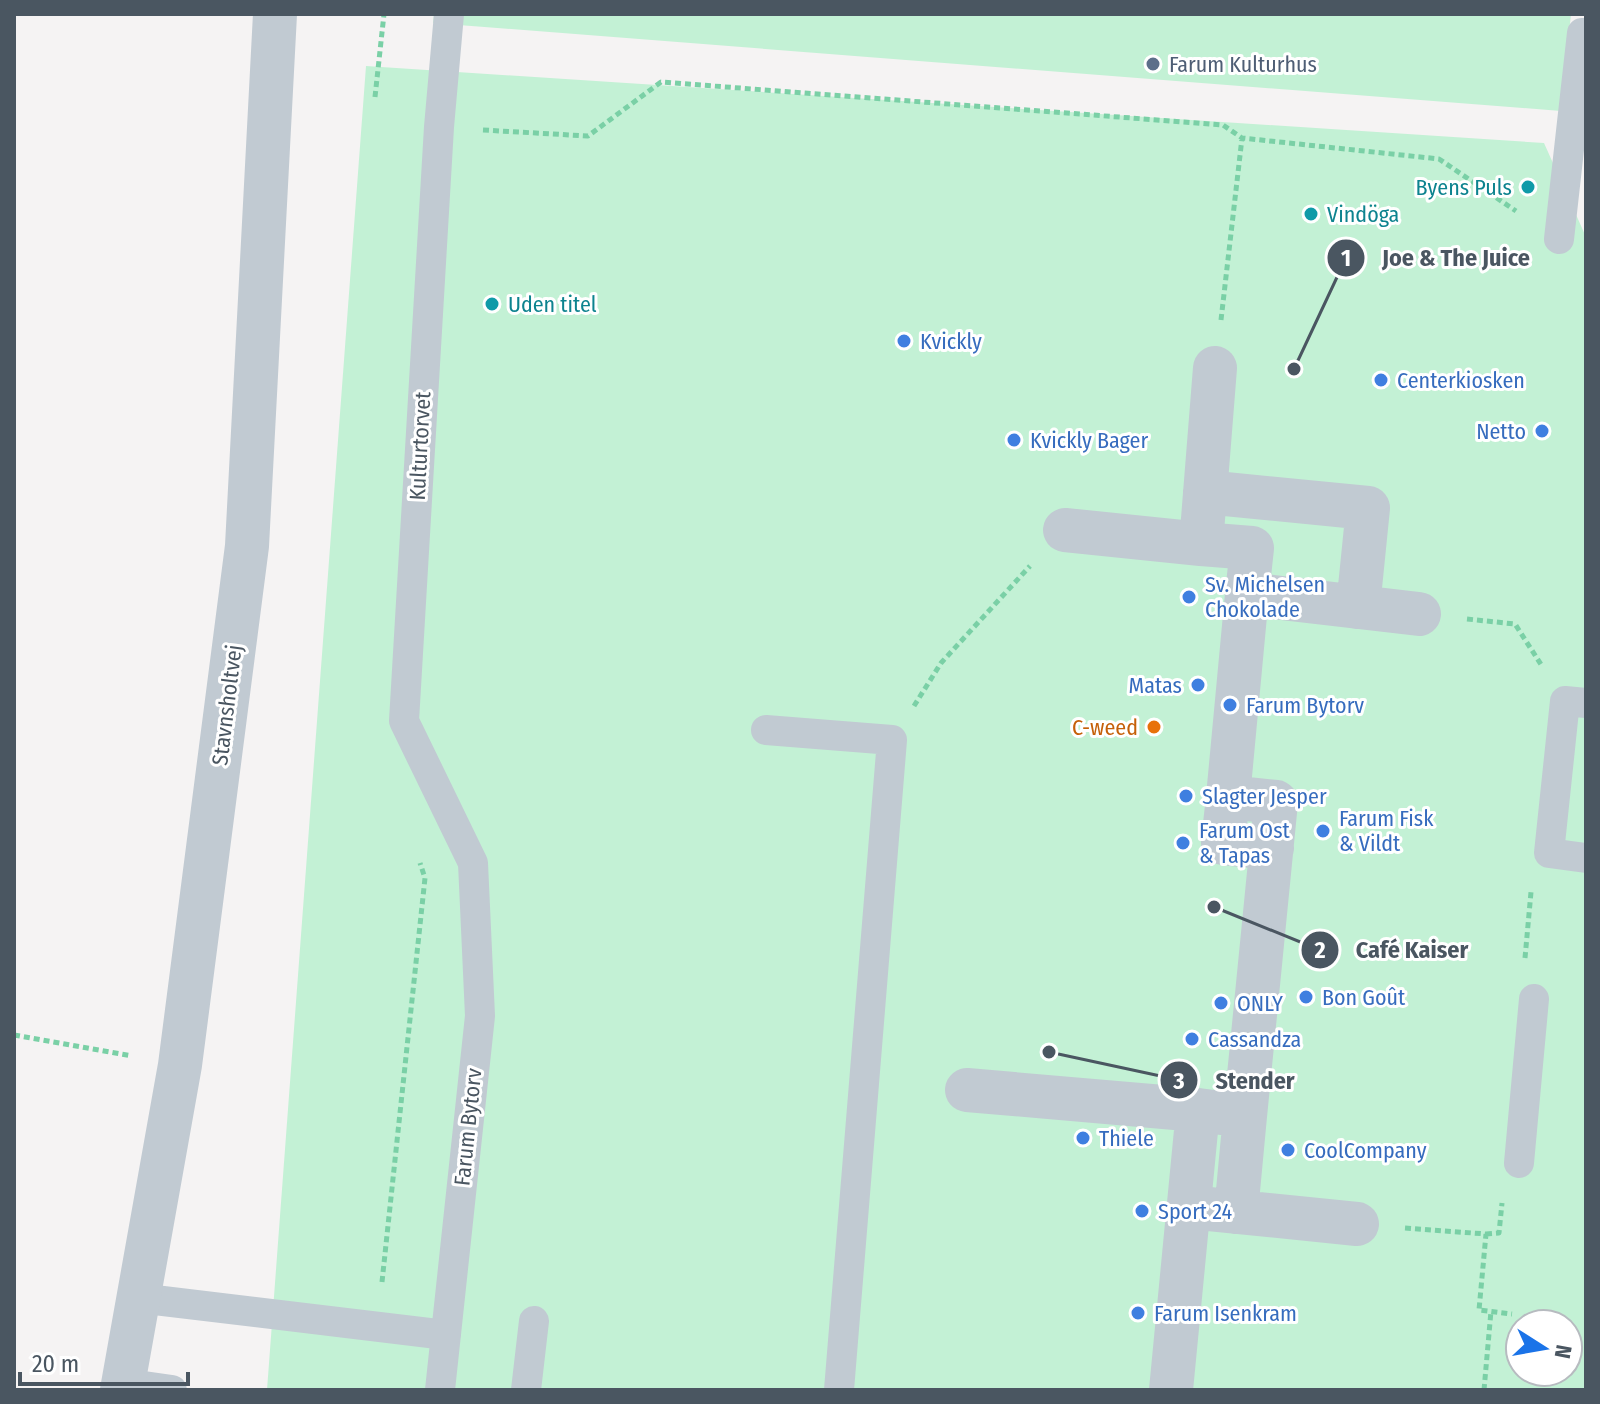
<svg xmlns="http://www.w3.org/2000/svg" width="1600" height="1404" viewBox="0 0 1600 1404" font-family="'Fira Sans Condensed',sans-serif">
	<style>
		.green { fill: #c3f1d5; fill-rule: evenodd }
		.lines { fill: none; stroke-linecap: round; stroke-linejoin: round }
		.path { stroke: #7ad0a6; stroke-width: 5; stroke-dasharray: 6 4; stroke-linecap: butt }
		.service { stroke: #c1cad2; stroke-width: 30 }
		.pedestrian { stroke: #c1cad2; stroke-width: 44 }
		.tertiary { stroke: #c1cad2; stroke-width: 44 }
		.service-dot { fill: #5c6f8a; stroke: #fff; stroke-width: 3 }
		.culture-dot { fill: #0f9aa8; stroke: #fff; stroke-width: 3 }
		.shop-dot { fill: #3f7fe0; stroke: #fff; stroke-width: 3 }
		.food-dot { fill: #e8710a; stroke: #fff; stroke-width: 3 }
		.labels { text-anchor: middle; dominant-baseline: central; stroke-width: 6; stroke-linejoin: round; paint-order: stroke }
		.service-label { font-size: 22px; fill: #4e5e75; stroke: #fff; text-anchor: start }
		.culture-label { font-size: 22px; fill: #0d838f; stroke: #fff; text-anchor: start }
		.shop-label { font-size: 22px; fill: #366cbe; stroke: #fff; text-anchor: start }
		.street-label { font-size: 22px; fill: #4a5661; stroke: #fff }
		.food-label { font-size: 22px; fill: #c56008; stroke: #fff; text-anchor: end }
		.leader { fill: none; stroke: #4a5661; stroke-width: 3 }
		.callout-dot { fill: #4a5661; stroke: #fff; stroke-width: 3 }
		.mark-label { font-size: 24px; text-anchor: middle; font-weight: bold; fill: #fff }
		.callout-label { font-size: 24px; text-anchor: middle; font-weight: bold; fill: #4a5661; stroke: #fff; stroke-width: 6; stroke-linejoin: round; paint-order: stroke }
	</style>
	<rect width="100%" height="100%" fill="#f5f3f3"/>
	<!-- green -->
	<path class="green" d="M434,14H1571L1561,111L433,23Z
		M366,66L1544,143L1586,237V1390H267ZM1520,1324H1568V1372H1520Z"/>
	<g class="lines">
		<!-- path -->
		<path class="path" d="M375,97L384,14
			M483,130L588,136L661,82L1223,125L1242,138L1439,159L1516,211
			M1221,320L1242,138
			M1467,619L1515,624L1542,666
			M914,706L941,663L1030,566
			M1525,958L1531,892
			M14,1035L132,1056
			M1405,1228L1486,1234L1479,1310L1512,1314
			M1486,1234L1499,1233L1502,1203
			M382,1282L425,878L420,863
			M1484,1390L1491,1311"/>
		<!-- service -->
		<path class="service" d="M1559,239L1582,33L1586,34
			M1586,703L1565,701L1549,853L1586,858
			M766,730L892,740L839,1390
			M1519,1163L1534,999
			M138,1298L446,1335
			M123,1383L172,1390
			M440,1390L480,1016L473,863L404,721L439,127L449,14
			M526,1390L534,1321"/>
		<!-- pedestrian -->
		<path class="pedestrian" d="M1205,492L1368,508L1358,607
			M1065,530L1201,544L1215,368
			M1201,544L1252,548L1247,594
			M1228,797L1223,843L1272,848
			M967,1090L1198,1110
			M1189,1207L1357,1224
			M1236,1212L1245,1116
			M1171,1390L1198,1110L1245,1116L1276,802L1228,797L1247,594L1419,614"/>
		<!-- tertiary -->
		<path class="tertiary" d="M122,1390L180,1065L247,546L275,14"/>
	</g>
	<!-- markers -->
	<circle class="service-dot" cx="1153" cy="64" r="8"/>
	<g class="culture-dot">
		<circle cx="1528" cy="187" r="8"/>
		<circle cx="1311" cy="214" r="8"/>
		<circle cx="492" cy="304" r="8"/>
	</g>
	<g class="shop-dot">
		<circle cx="904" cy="341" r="8"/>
		<circle cx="1381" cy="380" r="8"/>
		<circle cx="1542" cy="431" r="8"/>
		<circle cx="1014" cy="440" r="8"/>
		<circle cx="1189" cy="597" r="8"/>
		<circle cx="1198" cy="685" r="8"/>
		<circle cx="1230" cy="705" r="8"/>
		<circle cx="1186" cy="796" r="8"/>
		<circle cx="1323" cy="831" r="8"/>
		<circle cx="1183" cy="843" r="8"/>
		<circle cx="1306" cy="997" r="8"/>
		<circle cx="1221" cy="1003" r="8"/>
		<circle cx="1192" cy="1039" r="8"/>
		<circle cx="1083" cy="1138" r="8"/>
		<circle cx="1288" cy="1150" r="8"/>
		<circle cx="1142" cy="1211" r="8"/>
		<circle cx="1138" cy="1313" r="8"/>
	</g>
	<circle class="food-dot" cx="1154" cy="727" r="8"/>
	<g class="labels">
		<!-- service labels -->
		<g class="service-label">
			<text x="1169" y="64">Farum Kulturhus</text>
		</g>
		<!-- culture labels -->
		<g class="culture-label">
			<text x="1512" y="187" text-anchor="end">Byens Puls</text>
			<text x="1327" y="214">Vindöga</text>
			<text x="508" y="304">Uden titel</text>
		</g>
		<!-- shop labels -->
		<g class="shop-label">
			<text x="920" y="341">Kvickly</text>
			<text x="1397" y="380">Centerkiosken</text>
			<text x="1526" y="431" text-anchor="end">Netto</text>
			<text x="1030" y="440">Kvickly Bager</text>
			<text x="1205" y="584">Sv. Michelsen<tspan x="1205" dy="25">Chokolade</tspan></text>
			<text x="1182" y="685" text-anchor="end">Matas</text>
			<text x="1246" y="705">Farum Bytorv</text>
			<text x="1202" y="796">Slagter Jesper</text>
			<text x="1339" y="818">Farum Fisk<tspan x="1339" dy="25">&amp; Vildt</tspan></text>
			<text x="1199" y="830">Farum Ost<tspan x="1199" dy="25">&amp; Tapas</tspan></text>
			<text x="1322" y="997">Bon Goût</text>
			<text x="1237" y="1003">ONLY</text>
			<text x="1208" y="1039">Cassandza</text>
			<text x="1099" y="1138">Thiele</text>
			<text x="1304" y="1150">CoolCompany</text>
			<text x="1158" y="1211">Sport 24</text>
			<text x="1154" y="1313">Farum Isenkram</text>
		</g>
		<!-- street labels -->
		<g class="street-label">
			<text transform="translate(420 446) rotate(-87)">Kulturtorvet</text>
			<text transform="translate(227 705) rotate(-83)">Stavnsholtvej</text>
			<text transform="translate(468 1127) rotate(-84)">Farum Bytorv</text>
		</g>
		<!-- food labels -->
		<g class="food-label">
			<text x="1138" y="727">C-weed</text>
		</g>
	</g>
	<!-- callouts -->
	<path class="leader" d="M1294 369L1346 258M1214 907L1320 950M1049 1052L1179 1080"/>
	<g class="callout-dot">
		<circle cx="1294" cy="369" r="8"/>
		<circle cx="1214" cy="907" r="8"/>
		<circle cx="1049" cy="1052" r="8"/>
		<circle cx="1346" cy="258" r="20"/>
		<circle cx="1320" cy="950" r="20"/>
		<circle cx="1179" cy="1080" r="20"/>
	</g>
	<g class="mark-label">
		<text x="1346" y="266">1</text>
		<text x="1320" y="958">2</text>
		<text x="1179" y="1089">3</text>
	</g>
	<g class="callout-label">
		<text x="1456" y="266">Joe &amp; The Juice</text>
		<text x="1412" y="958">Café Kaiser</text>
		<text x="1255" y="1089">Stender</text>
	</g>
	<!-- border -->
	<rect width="1600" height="1404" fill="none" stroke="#4a5661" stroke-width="32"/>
	<!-- north arrow -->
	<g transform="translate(1544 1348) rotate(101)"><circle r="38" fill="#ffffff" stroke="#b7bbc0" stroke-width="2"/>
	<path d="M0-6L14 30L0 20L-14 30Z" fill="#1a73e8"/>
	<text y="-12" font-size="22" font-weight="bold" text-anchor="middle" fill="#4a5661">N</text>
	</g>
	<!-- scale -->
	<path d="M20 1372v12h168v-12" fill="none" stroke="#4a5661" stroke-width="4"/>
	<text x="32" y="1372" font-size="24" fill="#4a5661" stroke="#ffffff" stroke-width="6" paint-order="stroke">20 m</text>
</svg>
